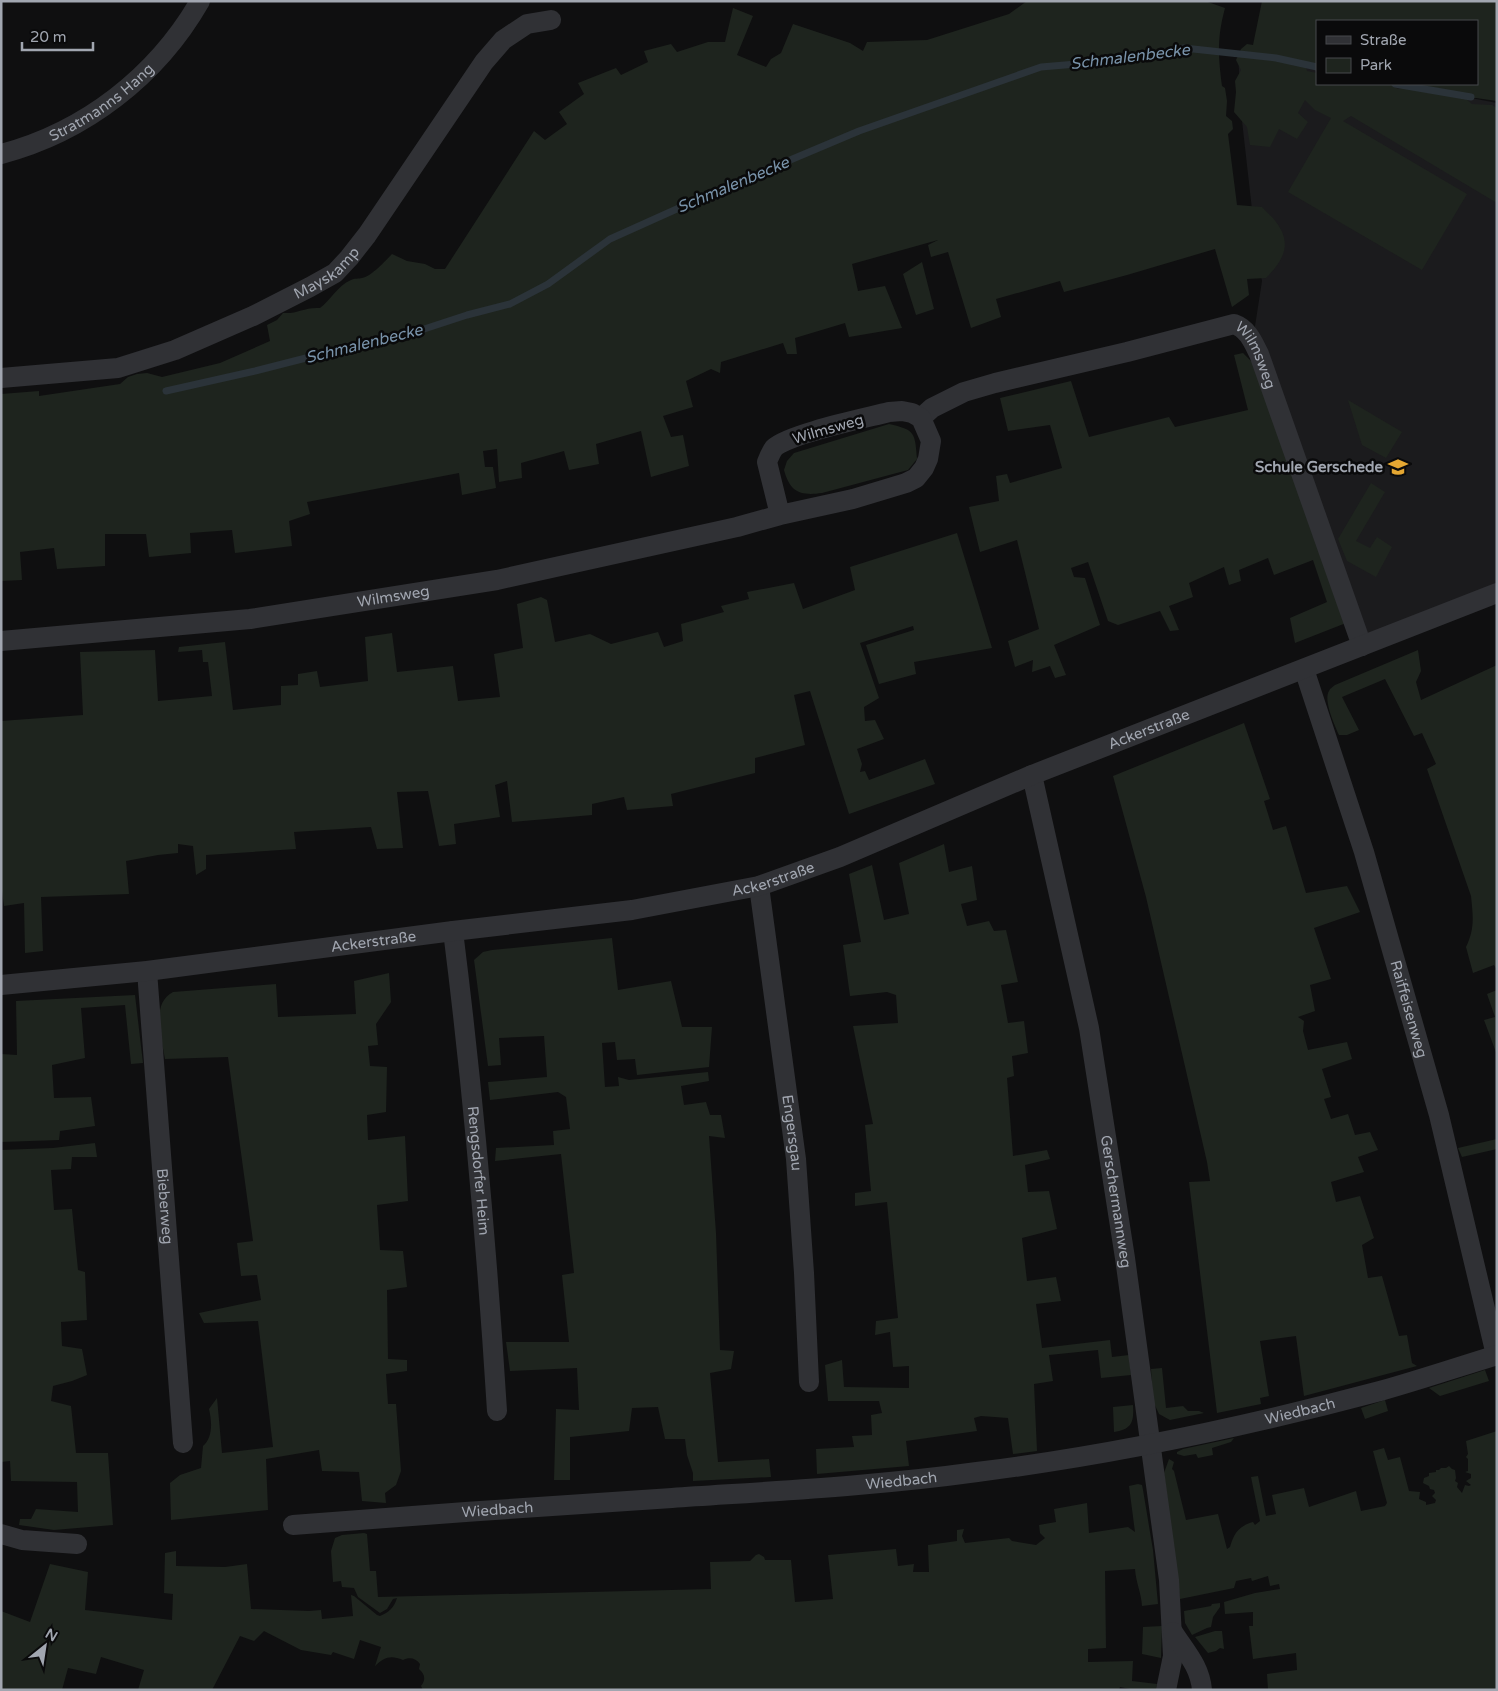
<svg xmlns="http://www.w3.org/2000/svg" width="1498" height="1691" viewBox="0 0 1498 1691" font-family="'Varela Round',sans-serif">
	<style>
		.built { fill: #1b1b1d }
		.green { fill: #1e241e; fill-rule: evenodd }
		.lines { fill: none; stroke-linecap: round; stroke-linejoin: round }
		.stream { stroke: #2b3339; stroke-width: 7 }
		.street { stroke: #303135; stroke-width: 20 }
		.labels { text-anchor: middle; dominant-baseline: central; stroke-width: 5; stroke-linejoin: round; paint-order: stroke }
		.street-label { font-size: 15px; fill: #a1a6b0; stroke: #0a0a0b }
		.poi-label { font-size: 15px; font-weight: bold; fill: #a1a6b0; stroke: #0a0a0b; text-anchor: end }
		.water-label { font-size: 16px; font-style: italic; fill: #7993aa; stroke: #0a0a0b }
	</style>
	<rect width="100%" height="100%" fill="#0f0f10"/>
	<!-- built -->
	<path class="built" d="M1238,51L1317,67V84H1399L1497,103V594L1362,645L1253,339L1262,281L1257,254L1241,112Z"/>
	<!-- green -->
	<path class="green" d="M1027,1H1205L1225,8C1217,38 1218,55 1222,86L1225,88L1227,101L1226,116L1232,121L1233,129L1228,134L1237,205L1262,207C1266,212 1272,216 1276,222C1293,244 1283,261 1266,278L1247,279L1249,295L1232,307L1215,249L1127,275L1064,292L1060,281L996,299L1001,317L971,328L948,252L931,257L928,245L938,240L852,264L858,291L885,286L902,328L849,337L845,323L795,338L797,354H787L783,343L721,362L720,373L711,369L686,381L693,407L663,416L671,437L683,435L689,466L651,477L641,431L596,444L599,464L569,470L564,451L521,463L522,478L499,482L497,449L483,451L485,467H493L496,488L462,495L459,473L307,502L310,514L289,521L292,546L235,553L232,530L190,533L191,553L149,557L146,534H105V566L57,569L54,548L20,552L22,580L1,581V394L39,391V396L120,384L128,377L137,374L147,373L162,377L220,363L270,341L267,325L277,320L283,313C298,314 304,307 320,308C331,300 337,286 351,280C354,278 359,279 362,278C372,276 385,261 392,254L407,261L425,264L435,269H445L534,131L545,140L567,124L559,112L584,94L578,83L616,68L621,75L648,62L644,51L671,44L677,52L708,42H725L733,8L753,16L737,55L766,67L771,59L781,53L793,24L850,43L863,51L867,42L927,40L1009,14Z
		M1262,1H1497V101L1476,98L1466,99L1472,104L1492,105L1497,108V203L1351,116L1343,121L1467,194L1422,270L1288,192L1331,118L1315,110L1305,100L1298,113L1308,122L1297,139L1279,129L1270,147L1250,145L1247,127L1234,112L1236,92L1235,81L1241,70L1236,60L1241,49L1247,44L1253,45ZM1317,21H1477V84H1402L1407,86L1398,89L1389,84H1317V73L1307,71L1305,63L1317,65Z
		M922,262L934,309L916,315L903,274Z
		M1243,353L1252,362L1346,623L1295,643L1290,618L1327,602L1313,560L1274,575L1268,558L1239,570L1241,581L1229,585L1224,567L1189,583L1193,597L1169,606L1179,630L1170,631L1160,611L1118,625L1108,621L1088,562L1071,568L1074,577L1085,578L1100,625L1054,645L1066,675L1055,678L1050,666L1032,672L1033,660L1015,667L1008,641L1039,629L1017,540L980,552L969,507L999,501L996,476L1007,474L1010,483L1062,468L1050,425L1008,431L1000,398L1071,381L1089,437L1169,417L1175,427L1248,410L1234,355Z
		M1348,400L1402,432L1386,458L1362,445Z
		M889,424C915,430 915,432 917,459L908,470L822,493C800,496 790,492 784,470L787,461L794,453Z
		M1371,483L1385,492L1356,541L1370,548L1377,537L1392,547L1376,577L1347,561L1338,539Z
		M957,533L992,648L914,662L916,674L879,684L866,645L914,630L913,626L860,643L879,698L864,707L865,721L875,720L884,739L857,749L862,764L860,772L865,771L869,780L925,759L935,784L849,814L810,691L794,695L805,745L755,758V773L671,794L673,806L627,810L624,797L592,804V815L512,822L507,781L495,785L500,817L454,824L456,844L439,846L428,791L397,792L403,848L377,849L371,827L294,832L296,849L206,855V869L196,875L193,846L178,844V853L158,855L126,861L129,894L41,897L43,951L25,953L24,903L4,906L1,884V721L83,715L80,652L155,650L158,701L212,696L208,662H203L202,650L178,652L179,647L225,642L233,710L281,705V686L298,685V674L317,671L320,687L368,681L365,637L392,633L397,672L453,666L458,701L500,697L494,654L523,648L517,604L541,597L547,600L555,642L590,634L611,644L658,632L664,647L683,641L681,624L724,612L721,606L749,599L747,592L794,583L803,609L855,590L850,567Z
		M1418,650L1421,671L1416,682L1421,700L1497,665V970L1494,965L1473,973L1466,947C1475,928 1473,916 1471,896L1427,769L1436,764L1422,733L1414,736L1385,679L1342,697L1359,730L1347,735H1339C1335,726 1323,700 1329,691C1330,688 1333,687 1335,685Z
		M1244,723L1270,799L1264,801L1273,830L1286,826L1306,893L1347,886L1360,912L1314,928L1331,979L1310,985L1315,1011L1298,1017L1304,1021L1303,1031L1308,1050L1347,1042L1352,1059L1322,1069L1331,1097L1324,1099L1331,1119L1348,1114L1355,1135L1370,1132L1378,1150L1358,1157L1364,1172L1331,1182L1336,1202L1360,1196L1374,1238L1362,1245L1368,1278L1382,1276L1399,1336L1407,1335L1412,1363L1417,1366L1304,1396L1296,1336L1260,1341L1269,1396L1260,1398L1261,1404L1217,1413L1189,1182L1210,1181L1207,1162L1146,897L1113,776Z
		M944,844L949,872L972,866L977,900L961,904L967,926L989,921L994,931L1006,930L1018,982L1001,985L1008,1023L1024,1021L1028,1053L1012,1056L1014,1076L1007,1078L1013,1156L1047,1150L1050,1159L1025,1165L1028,1192L1049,1191L1057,1229L1022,1238L1027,1281L1056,1277L1061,1301L1036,1304L1042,1348L1110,1340L1112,1357L1129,1355L1131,1375L1101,1378L1098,1350L1049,1355L1053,1381L1034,1384L1037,1451L1013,1454L1008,1418L981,1416L974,1418L977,1431L906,1441L909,1466L817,1474L816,1449L854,1447L852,1436L872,1435L871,1415L882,1413L879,1401H828L825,1365L842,1360L844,1387L909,1388V1366L893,1367L890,1332L875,1335L876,1321L898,1318L887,1202L855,1206V1193L871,1191L865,1125L873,1124L853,1026L898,1023L896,995L887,992L850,996L843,945L861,942L849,874L872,865L884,920L909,914L899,863Z
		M612,938L618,990L671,981L682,1027H712L709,1067L637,1075L635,1059L617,1060L615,1042L602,1043L605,1087L619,1086L618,1077L629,1080L708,1072L709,1081L681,1086L684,1105L706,1102L710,1115H721L725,1138L709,1136L716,1233L720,1350L734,1351L731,1369L710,1373L718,1462L769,1459L771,1477L693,1481V1473L687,1455L685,1439H665L658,1407L632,1408L629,1431L570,1437V1480H554L556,1409L579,1410L577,1368L510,1371L506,1342H569L562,1275L574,1273L561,1154L495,1161L496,1148L554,1145L553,1131L570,1129L566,1097L558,1092L490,1100L488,1082L547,1077L544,1036L499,1038L501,1065L488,1066L474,960L483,952L492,950Z
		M389,973L391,1002L376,1024L378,1045L368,1046L370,1066L387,1067L386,1112L367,1115L368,1140L405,1136L408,1201L377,1205L380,1250L403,1251L407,1287L387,1290L388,1359L407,1360V1371L386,1374L388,1404H396L401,1471L396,1485L385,1493L386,1503L362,1501L359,1472L322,1471L319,1450L266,1459L268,1510L171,1520L170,1483L180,1475L201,1468L203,1446C213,1437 212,1422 209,1409L217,1398L222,1453L273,1447L258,1321L204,1323L199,1313L261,1300L257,1275L241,1276L237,1243L253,1241L228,1057L165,1059C162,1039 150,1004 173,992L276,984L278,1017L356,1014L354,981Z
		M1497,990V1055L1484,1020L1495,1017L1487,994Z
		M135,995L143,1063L131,1064L125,1005L81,1008L85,1058L52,1065L54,1098L91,1097L95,1126L60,1131L59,1140L1,1142V1054L17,1055L16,1001Z
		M1497,1139V1149L1462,1157L1458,1148Z
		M95,1143L97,1157H72L71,1169L51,1170L54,1210L72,1209L78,1270L85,1272L87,1320L61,1322L62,1346L82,1349L87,1375L72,1381L53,1386L51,1401L71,1406L76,1453H108L113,1525L54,1530L19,1525L20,1519H31L36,1509L78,1512L77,1482L11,1481L10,1461L1,1462V1150L53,1148Z
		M1162,1368L1166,1408L1183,1406L1188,1411H1199L1204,1413L1170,1420L1159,1414L1153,1401L1151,1369Z
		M1485,1370L1489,1381L1440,1396L1429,1388Z
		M1385,1400L1388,1411L1365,1419L1361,1408Z
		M1133,1405C1134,1422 1132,1429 1114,1432L1113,1407Z
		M1497,1431V1690H1268L1267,1674L1297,1670L1296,1653L1253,1659L1249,1626H1253V1612L1225,1614L1224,1602L1255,1593L1280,1589L1279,1584L1270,1586L1268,1576L1252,1581L1251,1578L1236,1581L1234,1588L1180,1599L1164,1473L1169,1459L1174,1462L1172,1469L1174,1471L1186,1520L1218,1514L1227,1549L1230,1547C1234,1533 1239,1526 1253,1522L1255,1525L1260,1521L1251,1477L1258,1476L1266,1516L1276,1514L1272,1495L1304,1488L1309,1507L1356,1491L1361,1511L1385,1506L1387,1503L1373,1451L1384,1448L1388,1460L1400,1457L1409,1491L1420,1492L1419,1499L1426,1502V1505L1435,1503L1436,1500L1432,1496L1435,1493L1434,1490L1430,1489L1429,1486L1423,1483L1424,1478L1429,1476V1473L1436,1472V1470H1439L1441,1468H1446L1449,1466L1452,1469L1455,1470L1456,1478L1455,1481L1458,1483L1457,1487L1462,1493L1465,1485L1469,1486L1471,1485L1466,1481L1471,1478V1474L1465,1472L1468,1471V1459L1466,1457L1468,1454L1466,1441Z
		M1234,1438L1231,1442L1212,1448L1213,1455L1198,1458L1196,1454L1184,1456L1177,1454V1452L1183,1449Z
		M1138,1484L1142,1485L1143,1490L1153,1550L1158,1604L1142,1606C1141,1592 1136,1583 1135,1569L1105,1571L1106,1648L1088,1649V1662L1133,1661L1132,1681L1157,1684L1156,1690H1135L1120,1687L1119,1690H423L421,1686C426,1680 425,1674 419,1669L420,1664C416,1658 409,1657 403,1660C391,1655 384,1657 375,1666L381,1647L360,1640L354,1659L333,1652L331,1655L301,1650L264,1631L254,1641L240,1636L212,1690H138L144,1670L101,1657L96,1674L68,1668L62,1690H1V1611L30,1622L50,1564L88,1572L85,1610L172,1620L173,1594L164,1593L165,1553L176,1551V1566L225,1567L247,1564L251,1609L309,1611L321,1610L322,1619L353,1616L351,1595L354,1596L377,1615L380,1616C389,1612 394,1608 397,1598L393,1599L387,1609L380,1613L358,1597L354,1588L342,1587L341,1581L333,1582L331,1551L335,1538L342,1535L364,1533L367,1534L370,1571H376L378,1597L711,1589L710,1562L750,1561L756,1555L759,1554L764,1557L765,1560H791L795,1602L833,1599L828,1555L896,1549L898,1566L914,1564L913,1572H929L928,1545L957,1541V1530L964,1529L962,1536L965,1543L1009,1538L1012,1541L1036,1545L1045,1538L1040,1533L1039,1525L1056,1522L1054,1509L1087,1503L1089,1533L1128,1527L1135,1532L1129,1486Z
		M1220,1603V1607L1213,1617L1211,1627L1207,1628L1192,1635L1185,1623L1184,1611L1211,1606L1212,1604Z
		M1162,1626L1161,1658L1142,1654L1143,1627Z
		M1215,1631H1222L1224,1649L1220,1648L1216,1651L1208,1653L1195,1637Z"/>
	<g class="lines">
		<!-- stream -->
		<path class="stream" d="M1395,84L1471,97
			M166,391L255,371L357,345L415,332L467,315L510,304L548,284L610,239L719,190L859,131L1041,67L1124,60L1184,48L1276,58L1317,67"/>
		<!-- street -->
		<g class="street">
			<path id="s1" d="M1,154C85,132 157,76 200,1"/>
			<path id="s2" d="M1,378L118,368L175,350L253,316L310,287L335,273L349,258L367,235L484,62L503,40L527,24L551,20"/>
			<path id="s3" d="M921,418L932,408L964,392L995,383L1127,352L1234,324C1248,329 1253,342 1259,354L1362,646"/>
			<path id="s4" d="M1,641L250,619L497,580L737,527L780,515L853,499L906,483L916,478L924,468L928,459L931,441L921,418L912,413L902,411L889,412C866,418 788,434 774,448C771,452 769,457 767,462L780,515"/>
			<path id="s5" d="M1304,669L1364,852L1439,1115L1496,1355"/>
			<path id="s6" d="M1032,775L1089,1028L1125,1258L1169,1580L1173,1656L1166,1690"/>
			<path id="s7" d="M759,886L796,1159L804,1273L809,1382"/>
			<path id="s8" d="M453,931C473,1090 487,1250 497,1411"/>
			<path id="s9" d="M147,971L183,1443"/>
			<path id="s10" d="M1,985L147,971L453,931L632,910L759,886L840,857L1032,775L1497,593"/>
			<path id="s11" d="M293,1525C419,1515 546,1506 672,1498C774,1491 876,1486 977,1472C1113,1455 1248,1426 1380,1391C1419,1380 1458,1367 1497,1355"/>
			<path d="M1,1534L22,1540L77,1544"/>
			<path d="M1173,1632C1185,1651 1200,1666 1202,1690"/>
		</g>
	</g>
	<!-- icons -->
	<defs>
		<symbol id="school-bare" viewBox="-9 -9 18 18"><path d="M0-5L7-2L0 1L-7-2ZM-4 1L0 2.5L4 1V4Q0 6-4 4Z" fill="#e5a732" stroke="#0a0a0b" stroke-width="2.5" paint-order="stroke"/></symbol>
	</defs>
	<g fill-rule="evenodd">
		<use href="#school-bare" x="1384" y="453" width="28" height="28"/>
	</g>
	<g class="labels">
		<!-- street labels -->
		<g class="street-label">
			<text stroke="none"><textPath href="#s1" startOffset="114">Stratmanns Hang</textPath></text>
			<text stroke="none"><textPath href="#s2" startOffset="348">Mayskamp</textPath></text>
			<text stroke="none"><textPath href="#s3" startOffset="369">Wilmsweg</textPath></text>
			<text transform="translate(828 429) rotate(-16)">Wilmsweg</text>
			<text stroke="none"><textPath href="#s4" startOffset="395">Wilmsweg</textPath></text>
			<text stroke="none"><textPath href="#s10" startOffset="1185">Ackerstraße</textPath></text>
			<text stroke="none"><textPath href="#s10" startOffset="780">Ackerstraße</textPath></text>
			<text stroke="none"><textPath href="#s10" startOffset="375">Ackerstraße</textPath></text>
			<text stroke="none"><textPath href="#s5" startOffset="356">Raiffeisenweg</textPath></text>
			<text stroke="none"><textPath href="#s7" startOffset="249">Engersgau</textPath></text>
			<text stroke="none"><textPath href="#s8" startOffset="241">Rengsdorfer Heim</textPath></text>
			<text stroke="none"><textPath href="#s6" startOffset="435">Gerschermannweg</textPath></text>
			<text stroke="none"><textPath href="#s9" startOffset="236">Bieberweg</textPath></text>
			<text stroke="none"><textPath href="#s11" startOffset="1015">Wiedbach</textPath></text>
			<text stroke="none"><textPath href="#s11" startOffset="610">Wiedbach</textPath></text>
			<text stroke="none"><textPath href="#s11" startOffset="205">Wiedbach</textPath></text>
		</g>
		<!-- poi labels -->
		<g class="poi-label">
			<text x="1383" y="467">Schule Gerschede</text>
		</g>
		<!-- water labels -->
		<g class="water-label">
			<text transform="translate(1130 57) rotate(-7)">Schmalenbecke</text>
			<text transform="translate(733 185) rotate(-23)">Schmalenbecke</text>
			<text transform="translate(364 344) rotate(-14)">Schmalenbecke</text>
		</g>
	</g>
	<!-- border -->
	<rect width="1498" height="1691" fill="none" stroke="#a1a6b0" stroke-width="5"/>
	<!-- legend -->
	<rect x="1316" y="20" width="162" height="65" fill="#0a0a0b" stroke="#46484d"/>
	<rect x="1326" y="36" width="25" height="8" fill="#303135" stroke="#46484d"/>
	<text x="1360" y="45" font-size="15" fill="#a1a6b0">Straße</text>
	<rect x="1326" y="58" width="25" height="15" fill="#1e241e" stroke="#46484d"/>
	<text x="1360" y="70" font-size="15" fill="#a1a6b0">Park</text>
	<!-- north arrow -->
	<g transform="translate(45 1646) rotate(30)" stroke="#0a0a0b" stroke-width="4" paint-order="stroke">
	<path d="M0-4L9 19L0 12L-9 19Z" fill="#a1a6b0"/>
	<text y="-8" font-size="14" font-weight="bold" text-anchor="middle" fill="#a1a6b0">N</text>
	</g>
	<!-- scale -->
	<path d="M22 42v8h71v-8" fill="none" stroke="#a1a6b0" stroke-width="2.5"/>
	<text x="30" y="42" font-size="15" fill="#a1a6b0" stroke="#0a0a0b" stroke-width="4" paint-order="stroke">20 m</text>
</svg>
